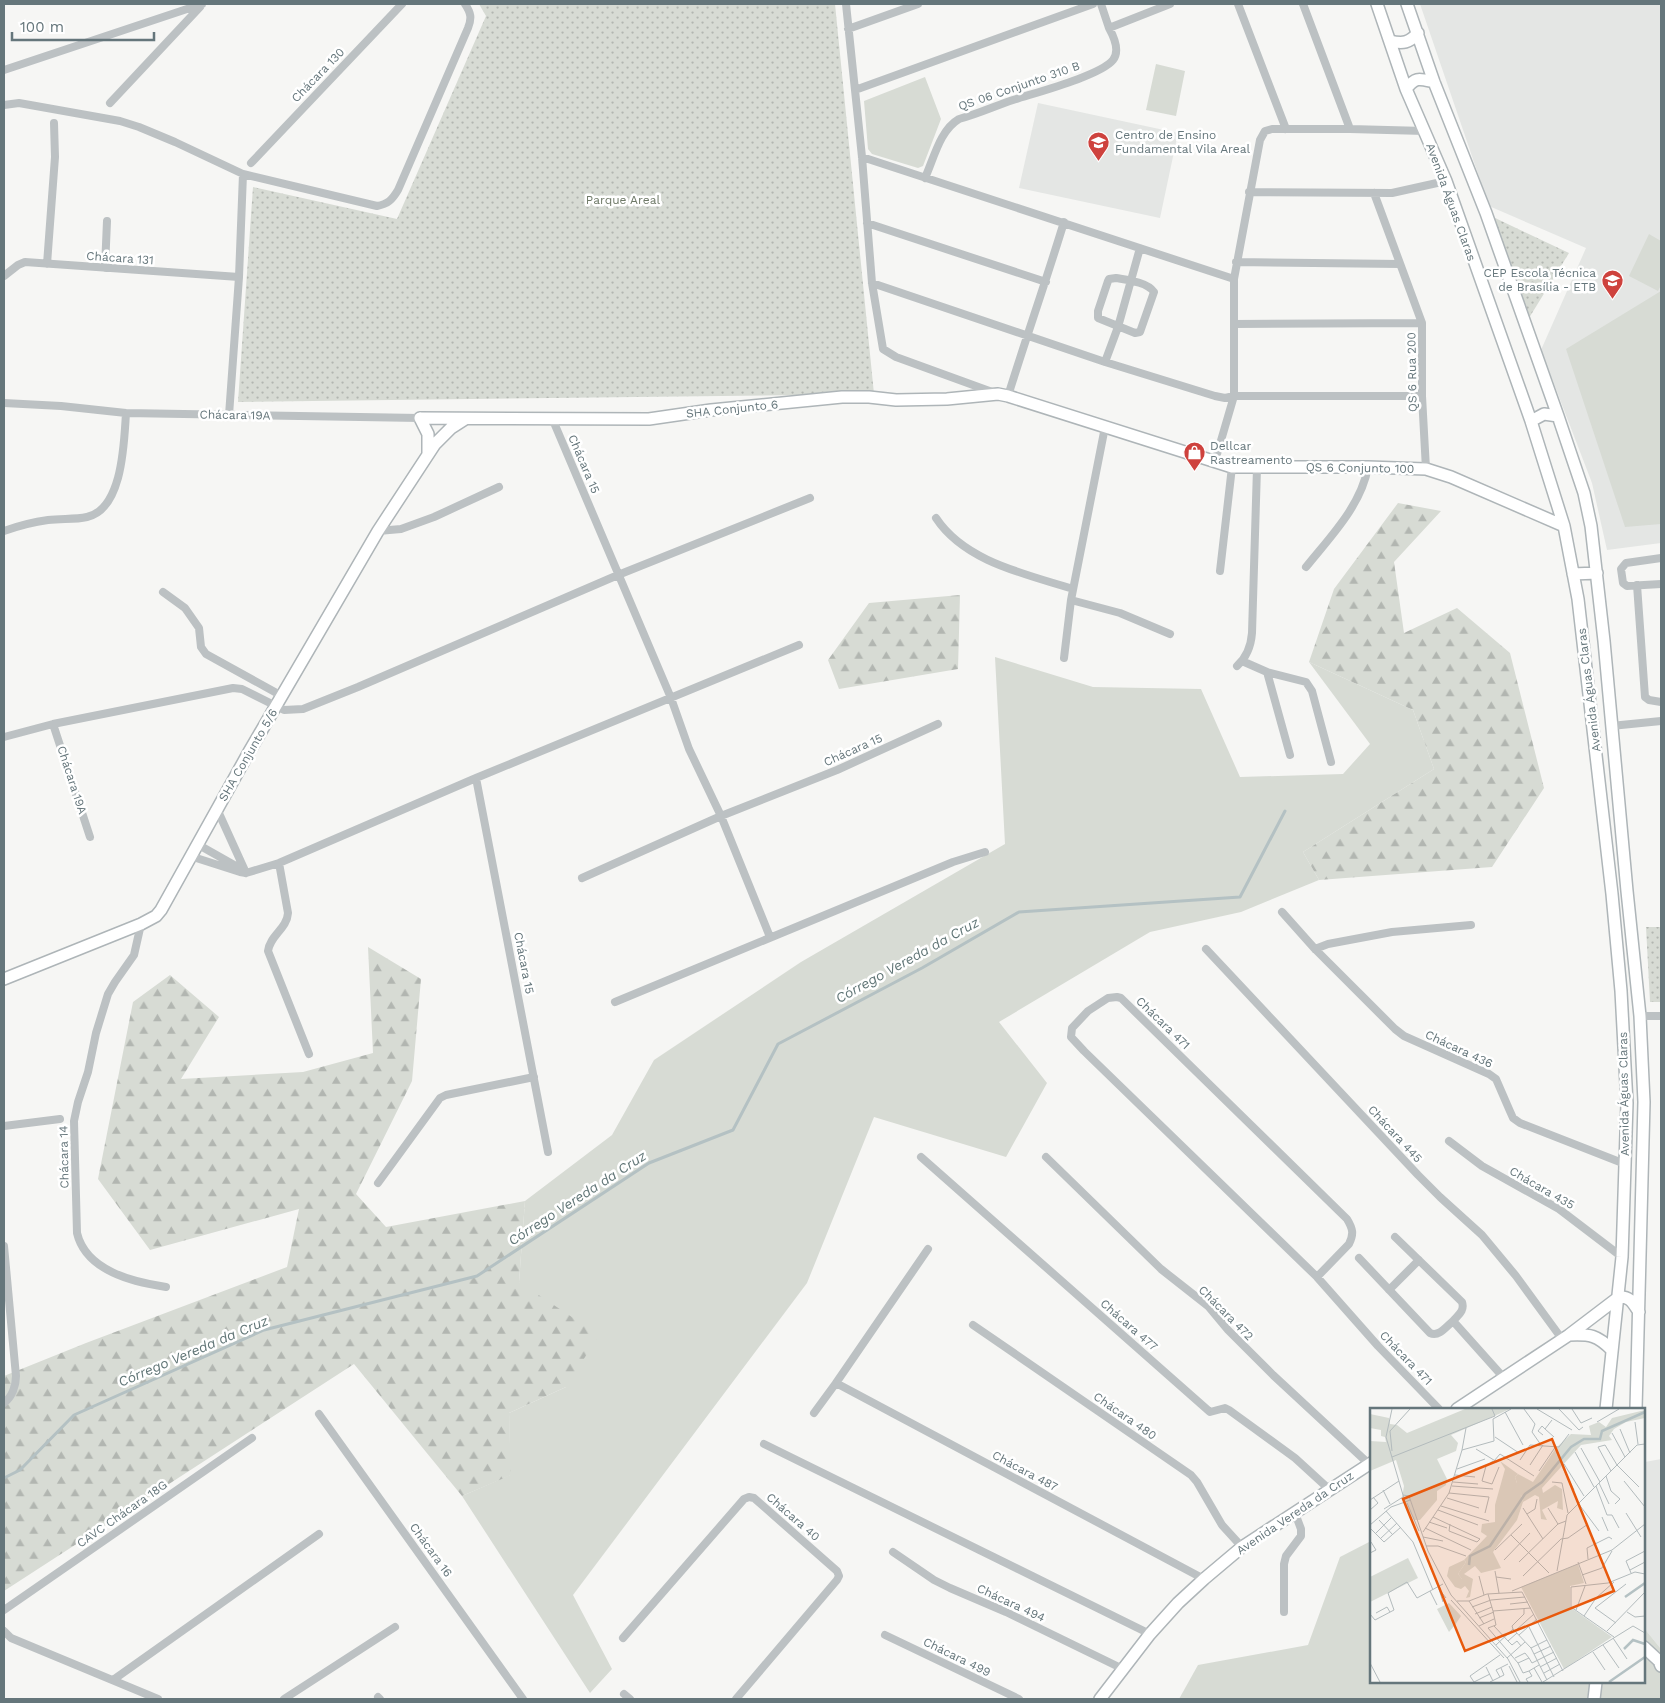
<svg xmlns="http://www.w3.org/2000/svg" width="1665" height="1703" viewBox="0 0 1665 1703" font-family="'Work Sans',sans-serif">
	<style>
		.built { fill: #e4e6e4 }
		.grass { fill: #d7dbd4 }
		.forest { fill: url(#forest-firs) }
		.park { fill: url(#park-dots) }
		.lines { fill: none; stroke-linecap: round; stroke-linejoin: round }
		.stream { stroke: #b4c1c3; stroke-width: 3 }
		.secondary-casing { stroke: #aeb5b8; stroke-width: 14 }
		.street { stroke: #bcc1c3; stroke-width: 8 }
		.secondary { stroke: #fff; stroke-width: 11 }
		.labels { text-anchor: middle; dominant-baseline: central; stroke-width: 5; stroke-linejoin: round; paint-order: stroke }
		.street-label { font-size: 12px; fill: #65767b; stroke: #fff }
		.poi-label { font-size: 12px; fill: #65767b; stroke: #fff; text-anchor: start }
		.park-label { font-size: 12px; fill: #6e7967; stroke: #fff }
		.water-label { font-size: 14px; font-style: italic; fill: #607576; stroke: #fff }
		.inset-river { fill: none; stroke: #b4c1c3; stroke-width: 2.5 }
		.inset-road { fill: none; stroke: #b3bbbd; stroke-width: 1 }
		.view { fill: #e8590c; fill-opacity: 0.15; stroke: #e8590c; stroke-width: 2.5 }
		.inset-edge { fill: none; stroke: #65767b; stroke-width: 2.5 }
	</style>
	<defs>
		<pattern id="forest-firs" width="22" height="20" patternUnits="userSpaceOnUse" patternTransform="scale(1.25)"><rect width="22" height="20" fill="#d7dbd4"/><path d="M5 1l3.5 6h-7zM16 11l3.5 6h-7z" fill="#b2b6b1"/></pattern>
		<pattern id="park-dots" width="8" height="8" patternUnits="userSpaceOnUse" patternTransform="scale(1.25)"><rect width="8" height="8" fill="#d7dbd4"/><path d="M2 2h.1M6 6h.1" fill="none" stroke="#b2b6b1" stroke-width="1.8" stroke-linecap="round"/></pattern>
	</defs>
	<rect width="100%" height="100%" fill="#f6f6f4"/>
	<!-- built -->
	<path class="built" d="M1420,4H1661V543L1607,550L1592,483L1541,350L1586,248L1489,206Z
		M1038,103L1178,133L1160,218L1019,188Z
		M1661,1459V1649L1644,1628V1476L1645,1462Z"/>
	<!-- grass -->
	<path class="grass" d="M1156,64L1185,71L1176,116L1146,110Z
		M925,77L941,119L923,166L918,168L872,154L868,149L864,101Z
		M1649,234L1661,241V285L1658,291L1629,276Z
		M1661,291V524L1625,527L1566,349Z
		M995,657L1093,687L1201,689L1240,777L1343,774L1370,744L1309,662L1413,710L1434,769L1303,852L1319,880L1241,912L1150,932L999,1022L1047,1083L1006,1157L874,1117L807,1283L573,1595L612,1669L590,1693L462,1496L510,1475L509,1413L566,1387L519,1282L525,1201L612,1135L654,1060L801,962L1005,844Z
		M1371,1541V1682H1644V1628L1661,1649V1699H1179L1198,1665L1308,1645L1340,1557Z"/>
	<!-- forest -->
	<path class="forest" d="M1398,503L1441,511L1394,562L1404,633L1457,608L1510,653L1544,788L1492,867L1319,880L1303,852L1434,769L1413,710L1309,662L1334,589Z
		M960,595L958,669L839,689L828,660L869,603Z
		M368,947L421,979L412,1081L356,1194L386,1227L525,1201L519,1282L599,1335L566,1387L509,1413L511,1475L462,1496L354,1364L4,1591V1376L86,1343L287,1267L299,1209L150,1250L98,1179L133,1002L170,975L219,1017L181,1079L303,1072L373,1053Z"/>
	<!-- park -->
	<path class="park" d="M479,4H835L874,394L238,402L253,187L397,219L486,16Z
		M1493,217L1569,253L1529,318Z
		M1646,927H1661V1002H1650Z"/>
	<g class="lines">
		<!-- stream -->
		<path class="stream" d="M4,1478L20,1470L74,1415L264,1330L477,1276L649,1163L733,1130L778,1044L922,968L1019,912L1240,897L1285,811"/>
		<defs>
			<path id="secondary" d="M1377,4L1406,89L1446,181L1531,421L1564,526L1578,599L1612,894L1621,991L1627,1103L1622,1257L1606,1409
				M1407,4L1434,82L1486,213L1558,416L1584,493L1591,526L1604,641L1627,891L1640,1016L1644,1102L1636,1409
				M1390,41C1403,44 1409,43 1418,33
				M1406,89C1416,76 1420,79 1434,82
				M420,418L649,419L711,410L842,397H869L896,400L947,399L998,394L1008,396L1232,467H1368L1426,469L1451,477L1564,526
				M420,418L428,434V454
				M1531,421L1544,414L1558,416
				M1573,574L1597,573
				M4,979L141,924L156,916L161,910L249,752L378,531L435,444L451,428L465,419
				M1569,1335C1590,1334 1597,1335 1612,1350
				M1457,1409L1569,1335L1619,1297C1630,1296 1633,1303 1639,1312
				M1644,1647L1659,1661L1661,1666
				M1100,1699L1150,1634L1178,1603L1204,1579L1242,1547L1371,1463
				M1594,1699L1596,1682"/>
		</defs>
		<!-- secondary casing -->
		<use href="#secondary" class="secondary-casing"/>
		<!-- street -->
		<path class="street" d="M846,4L862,157L872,283L883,349L896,357L995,393
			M1101,4L1109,28
			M1238,4L1286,129
			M848,29L918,4
			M4,70L202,4
			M855,90L1093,4
			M110,103L200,7
			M4,105L19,103L120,121L139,127L175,142L243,174L377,206C388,204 392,200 398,190L468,28C472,18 471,13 465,4
			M1350,129L1425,131
			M862,157L1234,279L1260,140L1265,131L1272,129H1350L1303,4
			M251,163L402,4
			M925,178C934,158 940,130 959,119C978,114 995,106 1013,100C1034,93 1100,76 1113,60C1120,51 1114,37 1109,28L1170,4
			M1249,192L1392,193L1446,181
			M1374,193L1422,323V396L1426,469
			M867,223L1046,282
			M1236,262L1400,264
			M47,264L55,157L54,123
			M105,268L107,221
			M4,276L18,265L25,262L239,277
			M1116,278C1127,280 1147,282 1154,292L1140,332L1135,333L1098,318V311L1108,281L1109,279Z
			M872,283L1105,362L1215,396L1225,398L1234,396H1422
			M1234,324L1422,323
			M1105,362L1118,327L1140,248
			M1008,396C1026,338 1046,281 1064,222
			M4,403L61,406L126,413L420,418
			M229,415L239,277L243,174
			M552,418L671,698L689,749L721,816L770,937
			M1215,461L1234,396V279
			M936,518C965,562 1026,574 1073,589
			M4,531C18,526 33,522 48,520C61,518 74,520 87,517C123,509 124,442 126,413
			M378,531L401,529L434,517L499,487
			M1661,558L1626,563L1621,569L1623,583L1627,586L1661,584
			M1306,567C1330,537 1361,506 1368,467
			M1220,571L1232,467
			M1637,585L1645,697L1649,700L1661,702
			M163,592L185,608L199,628L201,647L206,654L282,696
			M1071,600L1120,613L1170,634
			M1064,658L1071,600L1105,427
			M1242,661L1267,672L1306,682L1312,691L1331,762
			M1237,666C1247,657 1251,646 1252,633L1257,468
			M1267,672L1290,755
			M53,724L90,837
			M1611,726L1661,721
			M4,737L53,724L233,688L242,689L284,710L303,709L358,687L618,575L810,498
			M476,778L548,1152
			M217,809L246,873
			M197,844L243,870
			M190,856L240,872L246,873L279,863L476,778L799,645
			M279,863L288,913C287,929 270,935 268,951L309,1054
			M582,878L721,816L837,770L938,724
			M1282,912L1315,949L1395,1029L1404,1036L1489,1074L1496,1079L1509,1109L1513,1118L1520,1123L1625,1164
			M141,924L134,955L115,982L108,994L96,1033L88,1072L78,1102L74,1121L77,1233C86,1271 133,1282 166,1287
			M1206,949L1418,1175L1440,1197L1482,1235L1516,1276L1562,1339
			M1315,949L1328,944L1392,932L1471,925
			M615,1002L953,862L985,852
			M1640,1016H1661
			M4,1126L60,1119
			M1449,1141L1482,1166L1559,1209L1622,1257
			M921,1157L1210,1412L1225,1408L1229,1410L1295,1458L1330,1490
			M1046,1157L1161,1269L1208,1306L1228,1330L1273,1375L1369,1464
			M378,1183L440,1098L446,1095L534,1077
			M1395,1237L1462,1302C1465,1311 1458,1315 1453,1321
			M4,1246L16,1376C16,1386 12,1397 4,1403
			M928,1249L836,1383L1204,1579
			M1359,1258L1430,1333C1439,1337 1446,1327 1453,1321L1504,1378
			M1317,1277L1349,1244C1354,1234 1353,1229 1347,1219L1121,998L1117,997L1108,998L1088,1011L1072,1028L1071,1037L1084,1051L1317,1277L1378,1346L1439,1409
			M1389,1290L1419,1260
			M973,1325L1191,1475L1197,1482L1222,1525L1242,1547
			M814,1413L836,1383
			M319,1414L523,1699
			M764,1444L1150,1634
			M893,1552L934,1580L950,1588L1006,1612L1123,1669
			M4,1610L252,1438
			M1284,1612V1564L1286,1556L1301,1536V1529L1295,1513
			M4,1631L11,1638L158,1699
			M885,1635L1019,1699
			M623,1638L744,1499L749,1497L754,1498L837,1571L839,1576L837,1580L736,1699
			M113,1680L319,1534
			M624,1694L630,1699
			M378,1697L380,1699
			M284,1699L395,1627"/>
		<!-- secondary -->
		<use href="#secondary" class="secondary"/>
	</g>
	<!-- icons -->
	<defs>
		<symbol id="school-pin" viewBox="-11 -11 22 30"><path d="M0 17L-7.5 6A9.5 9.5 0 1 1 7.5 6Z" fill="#ce423d" stroke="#fff"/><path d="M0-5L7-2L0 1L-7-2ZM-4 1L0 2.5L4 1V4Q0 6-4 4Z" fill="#fff"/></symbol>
		<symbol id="university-pin" viewBox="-11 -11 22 30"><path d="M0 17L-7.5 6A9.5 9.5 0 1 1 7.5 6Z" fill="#ce423d" stroke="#fff"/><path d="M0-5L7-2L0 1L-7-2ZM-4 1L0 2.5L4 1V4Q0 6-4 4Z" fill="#fff"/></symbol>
		<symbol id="shop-pin" viewBox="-11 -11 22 30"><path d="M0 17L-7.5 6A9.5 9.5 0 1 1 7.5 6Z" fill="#ce423d" stroke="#fff"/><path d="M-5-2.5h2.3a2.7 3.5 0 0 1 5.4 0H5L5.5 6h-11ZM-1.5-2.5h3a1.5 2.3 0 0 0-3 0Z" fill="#fff"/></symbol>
	</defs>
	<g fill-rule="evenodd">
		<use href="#school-pin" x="1086" y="130" width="25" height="34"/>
		<use href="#university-pin" x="1600" y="268" width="25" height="34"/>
		<use href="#shop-pin" x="1182" y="440" width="25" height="34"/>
	</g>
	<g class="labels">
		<!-- street labels -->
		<g class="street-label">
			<text transform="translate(318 75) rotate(-46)">Chácara 130</text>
			<text transform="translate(1019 86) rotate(-19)">QS 06 Conjunto 310 B</text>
			<text transform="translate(1451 202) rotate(70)">Avenida Águas Claras</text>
			<text transform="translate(120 258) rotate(4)">Chácara 131</text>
			<text transform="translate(1412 372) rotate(-91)">QS 6 Rua 200</text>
			<text transform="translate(732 409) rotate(-6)">SHA Conjunto 6</text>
			<text transform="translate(235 415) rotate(1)">Chácara 19A</text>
			<text transform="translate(584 464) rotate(67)">Chácara 15</text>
			<text transform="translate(1360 468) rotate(1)">QS 6 Conjunto 100</text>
			<text transform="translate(1589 690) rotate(-97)">Avenida Águas Claras</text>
			<text transform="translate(853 750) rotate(-24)">Chácara 15</text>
			<text transform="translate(248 755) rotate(-60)">SHA Conjunto 5/6</text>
			<text transform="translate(72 780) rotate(72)">Chácara 19A</text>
			<text transform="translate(524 963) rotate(79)">Chácara 15</text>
			<text transform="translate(1163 1023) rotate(44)">Chácara 471</text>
			<text transform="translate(1459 1049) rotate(25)">Chácara 436</text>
			<text transform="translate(1624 1094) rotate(-91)">Avenida Águas Claras</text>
			<text transform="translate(1395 1134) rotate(47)">Chácara 445</text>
			<text transform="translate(64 1157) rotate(-91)">Chácara 14</text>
			<text transform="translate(1542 1188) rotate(30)">Chácara 435</text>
			<text transform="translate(1226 1313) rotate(45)">Chácara 472</text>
			<text transform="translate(1129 1325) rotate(41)">Chácara 477</text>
			<text transform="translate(1406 1358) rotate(46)">Chácara 471</text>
			<text transform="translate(1125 1416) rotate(35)">Chácara 480</text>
			<text transform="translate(1025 1471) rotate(28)">Chácara 487</text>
			<text transform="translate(1295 1513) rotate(-34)">Avenida Vereda da Cruz</text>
			<text transform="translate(122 1514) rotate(-35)">CAVC Chácara 18G</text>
			<text transform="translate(793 1517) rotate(41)">Chácara 40</text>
			<text transform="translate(431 1550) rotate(54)">Chácara 16</text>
			<text transform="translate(1011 1603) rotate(25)">Chácara 494</text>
			<text transform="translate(957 1657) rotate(26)">Chácara 499</text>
		</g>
		<!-- poi labels -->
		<g class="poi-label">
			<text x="1115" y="135">Centro de Ensino<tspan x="1115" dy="14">Fundamental Vila Areal</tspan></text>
			<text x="1596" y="273" text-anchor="end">CEP Escola Técnica<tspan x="1596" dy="14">de Brasília - ETB</tspan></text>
			<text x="1210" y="446">Dellcar<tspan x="1210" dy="14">Rastreamento</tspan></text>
		</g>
		<!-- park labels -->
		<g class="park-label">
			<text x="623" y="200">Parque Areal</text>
		</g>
		<!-- water labels -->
		<g class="water-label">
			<text transform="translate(907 960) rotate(-29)">Córrego Vereda da Cruz</text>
			<text transform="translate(577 1198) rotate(-33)">Córrego Vereda da Cruz</text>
			<text transform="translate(193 1351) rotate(-23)">Córrego Vereda da Cruz</text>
		</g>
	</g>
	<!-- overview -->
	<g transform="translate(1370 1408)">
		<rect width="275" height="275" fill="#f6f6f4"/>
		<path d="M95,1H140L81,27L88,35L86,43L67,51L77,71L76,77L67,83V92L50,112H44L32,90L34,78L26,52L0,63V33L16,34L15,29L11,28V22L0,20V6L19,10L20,16L27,17L37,25ZM130,53L148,66L145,69L153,94L147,112L123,144L131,160L111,165L105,158L94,166L103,171H92L88,166L96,154L94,152L117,128L111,124L112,116L125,114V97L135,61ZM38,150L48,170L0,194V169ZM79,195L91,208L85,217L88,222L84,218L79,224L67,201Z" fill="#d7dbd4"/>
		<path d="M275,2V10L256,14L244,21L239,28L242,32L211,37L172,80L173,85L185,77L192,81L193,102L187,100L188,93L172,102L177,112L171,111L169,89L165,87L153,94L151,87L142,85L147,75L145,69L148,66L163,74L186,40L201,26L221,27L219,18L229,14L236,19L242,10ZM94,152L96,154L88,166L92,171H103L100,189L96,190L99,183L95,178L91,181L85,179L77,168L79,159Z" fill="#d7dbd4"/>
		<path d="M208,156L214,175L200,178V199L242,229L194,261L151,179Z" fill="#d7dbd4"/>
		<path class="inset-river" d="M99,157L100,148L120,138L155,86L172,74L201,39L214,31H230L232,23L275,4M255,189L275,175M254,241L263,232L275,236M239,274L275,249"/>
		<path class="inset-road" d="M22,1L16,29L33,87M154,1L165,16L162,24L171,37M167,1L202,22M189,1L209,22L213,19M202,1L211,15L222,10M135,4L153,37M182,12L175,21L184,29M227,14L249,1M265,14L268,36M250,21L260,45M242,25L255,49M173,27L168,23L172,18L175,21M125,29L149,45M211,40L230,74M106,41L127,54M92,42L96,20M22,43L20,23L40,1M205,44L224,79M22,49L125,8L122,1M150,52L160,37L189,39L199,26M123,53L116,58L112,73L122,76L129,59M124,53L130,46L164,68M160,57L173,37M87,61L115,51M169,63L186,38M241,63L228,39L235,37L247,57L269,79M85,67L105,69M236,68L241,83L250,91L245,96M254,73L275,99M83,74L108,76M182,74L192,75L198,105M229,75L239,96M82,78L123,81M226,78L237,107H242L249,120M13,82L20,96M204,82L193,60L194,56L214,88M79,85L119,89L115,105M77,90L109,100M0,92L29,73M40,92L35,94L33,87L39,88L58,143L81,187L138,251L150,274M37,95L49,123M208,95L229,123M71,98L119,113M153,100L173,131M178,100L188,116M14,101L33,89M0,102L8,95L3,89M68,102L108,117M16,103L43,134L63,182M256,105L271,129M157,106L165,101L167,91M63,109L110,131L107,134L79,123L80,116M232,109L238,123M9,112L23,127M59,114L77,120M0,117L21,99L35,94M0,120L14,134L31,119M55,120L101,142M53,124L79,85L92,42L124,33L123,11L141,1M5,126L22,109M141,127L179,165M53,129L73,133M10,131L27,115M56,138H68L96,148M125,142L152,116M0,145L6,142L1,134M218,151L217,140L239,129L242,131M134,152L160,125M149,154L188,116L196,113M208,154L216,176M260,162L275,154M125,163L129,185M187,163L197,107L267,37L275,36M261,165L256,153L275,143M212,167L232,160L242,143M109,168L114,187M153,168L191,131L198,130L218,116M126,169L141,171M60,183L67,197M142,183L242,142L275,116M118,186L123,203M81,192L134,250M87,193H99L117,186L152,184L193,263M99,193L114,216M73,194L69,181L76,190M140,196L158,194M102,199L121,192L155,189M206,202L215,178M257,204L265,209L275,208M6,205L17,199L20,204M0,206L5,212L24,202L18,185L37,174L47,190L73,176M105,206L122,199M214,208L226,190L244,174M109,210L124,204M246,215L225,200L256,176M109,218L124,211M124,218L138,233M159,219L184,269M143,221L161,240L177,272M145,223L164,206M237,223L275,184M147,225L138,233L142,237L147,233L151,238M149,227L167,211M244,229L201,199V179L238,175L265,164L275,166M243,230L257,251M126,237L143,221L142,218L154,206V201M233,237L249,260M161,240L177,232M223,244L235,262M164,246L181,238M137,250L155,234M145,250L155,245L159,250M0,255L10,274M148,255L118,220L126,217L123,203L161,200M139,258L147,274M116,259L123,273M170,259L187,250M164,260L172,274M159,263L153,265L148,255L159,250L162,255L184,244M174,265L190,256M120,266L104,274L100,268L130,247M130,269L126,262L138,256M120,274L134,267L131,260M158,274L156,271L162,268L159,263L169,257M173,274L263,218L275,225"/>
		<path class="view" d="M182,31L244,183L95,243L33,91Z"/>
		<rect width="275" height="275" class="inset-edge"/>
	</g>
	<!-- border -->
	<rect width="1665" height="1703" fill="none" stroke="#65767b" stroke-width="10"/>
	<!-- scale -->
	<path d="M12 32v8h142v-8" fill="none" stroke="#65767b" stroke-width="2.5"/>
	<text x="20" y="32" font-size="15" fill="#65767b" stroke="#ffffff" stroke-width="4" paint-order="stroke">100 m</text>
</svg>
